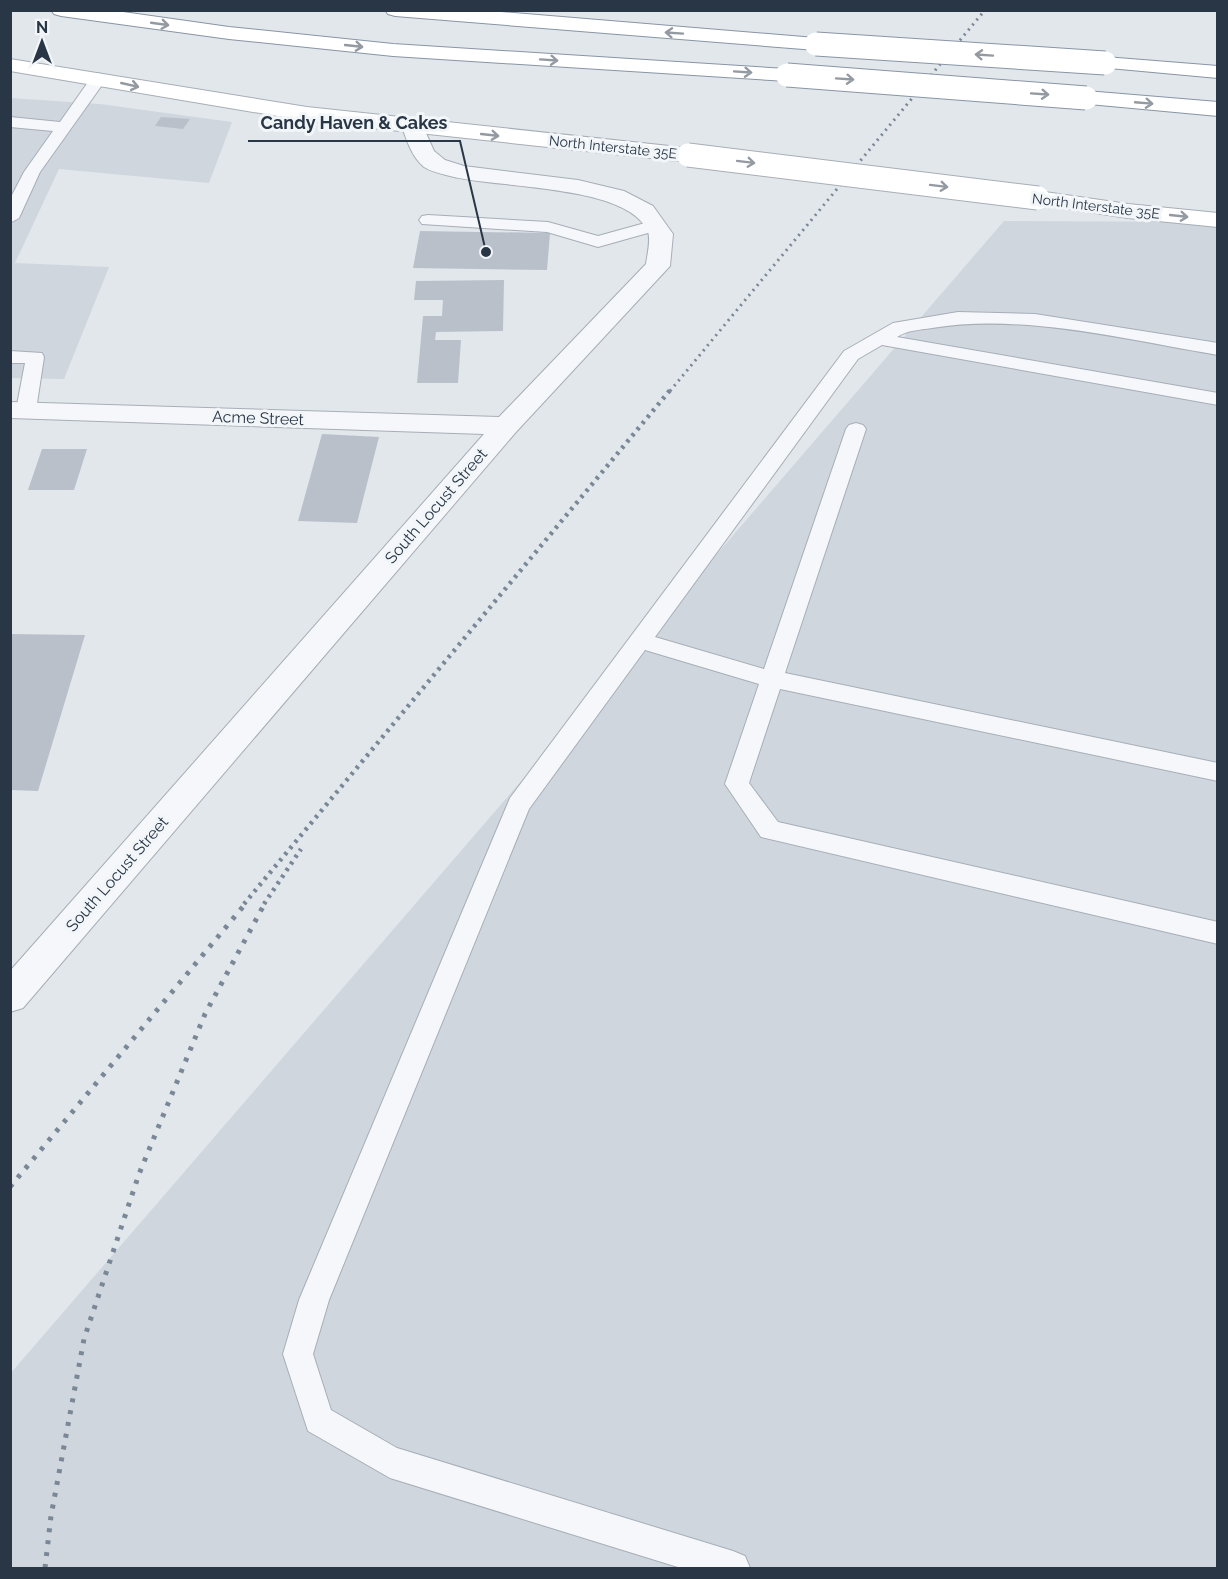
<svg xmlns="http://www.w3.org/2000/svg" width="1228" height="1579" viewBox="0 0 1228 1579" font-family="Raleway,sans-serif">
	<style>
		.built { fill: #d0d6de }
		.building { fill: #b9c0ca }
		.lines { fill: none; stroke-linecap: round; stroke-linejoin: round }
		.lane-casing { stroke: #a6aeb7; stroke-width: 2 }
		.street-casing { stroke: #a6aeb7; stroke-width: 2 }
		.secondary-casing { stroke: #a6aeb7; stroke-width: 2 }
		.highway-casing { stroke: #8895a4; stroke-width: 2 }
		.lane { fill: #f6f7fa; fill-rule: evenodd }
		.street { fill: #f6f7fa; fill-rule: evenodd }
		.secondary { fill: #fff; fill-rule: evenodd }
		.highway { fill: #fff; fill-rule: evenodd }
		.rail-far2 { stroke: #7a8797; stroke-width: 3; stroke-dasharray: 2 4.5; stroke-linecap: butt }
		.rail-far1 { stroke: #7a8797; stroke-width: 4.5; stroke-dasharray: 3 5; stroke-linecap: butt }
		.rail { stroke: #7a8797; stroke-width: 5; stroke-dasharray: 4 8; stroke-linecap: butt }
		.secondary-bridge-casing { stroke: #a6aeb7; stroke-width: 25; stroke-linecap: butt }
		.highway-bridge-casing { stroke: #8895a4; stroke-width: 25; stroke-linecap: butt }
		.secondary-bridge { stroke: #fff; stroke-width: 23 }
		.highway-bridge { stroke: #fff; stroke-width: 23 }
		.oneway { stroke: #949aa2 }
		.labels { text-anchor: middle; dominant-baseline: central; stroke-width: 6; stroke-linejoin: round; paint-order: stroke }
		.far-street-label { font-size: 14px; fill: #283646; stroke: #f2f6f9 }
		.street-label { font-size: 16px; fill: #283646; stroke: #f2f6f9 }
		.leader { fill: none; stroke: #283646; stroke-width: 2 }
		.callout-dot { fill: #283646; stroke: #f2f6f9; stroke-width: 2 }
		.callout-label { font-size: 18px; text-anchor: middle; font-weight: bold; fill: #283646; stroke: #f2f6f9; stroke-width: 6; stroke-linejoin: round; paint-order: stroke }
	</style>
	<rect width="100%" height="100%" fill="#e2e7ec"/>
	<!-- built -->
	<path class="built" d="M10,98L100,104L232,122L209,183L59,169L15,263L109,267L64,379L11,378Z
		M1004,221L1217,222V1568H11L10,1374Z"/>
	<!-- building -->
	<path class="building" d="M161,117L190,119L183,129L155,126Z
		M420,231L550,233L547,270L413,268Z
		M504,280L503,331L436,332L435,340H461L458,383H417L423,316H442L443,300H414L416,281Z
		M322,434L379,437L357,523L298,521Z
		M42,449H87L74,490H28Z
		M10,634L85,635L38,791L10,790Z"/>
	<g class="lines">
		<defs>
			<path id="lane" d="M99,73L107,78L40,172L19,218L10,223V199L24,172L53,131L10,127V117L60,122L93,75Z
				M428,215L548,222L598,236L656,220L662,221L665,225L662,229L598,247L547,232L422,224L419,220L422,216Z
				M958,312L1035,314L1218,343V355C1127,340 1023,313 932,328C919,330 908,330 897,337L1218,393V405L882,345L858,359L655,637L764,669L846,429L849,425L856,423L863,425L866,429L785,673L1218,763V781L780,689L749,783L778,822L1218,922V944L761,837L725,784L759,684L645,650L529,809L329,1300L313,1354L331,1410L397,1448L733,1551L745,1556L750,1568H681L390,1478L308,1431L283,1354L299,1300L510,798L844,351L893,323Z
				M10,351L42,353L44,357L36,410L33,414L26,416L19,414L16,410L25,363H10Z"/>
			<path id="street" d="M413,120L421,122L434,151L445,160L464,166L578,180L624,191L653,206L673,234L670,266L516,432L23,1008L10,1012V971L484,434L10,418V402L499,417L646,264C647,256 651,240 648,232C629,183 492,189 446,175C438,173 430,171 424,167C412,157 407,141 402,127L405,122Z"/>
			<path id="secondary" d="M10,59L307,107L688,148L696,150L699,155L696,160L688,162L307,121L10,71Z
				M1038,191L1128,204L1218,213V227L1128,218L1030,203L1026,198L1030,193Z"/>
			<path id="highway" d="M51,10H109L229,27L393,44L787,69L795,70L798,75L795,80L787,81L393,56L229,39L61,16L54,14Z
				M385,10H477L816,38L823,40L826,44L823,48L816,50L395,16L388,14Z
				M1105,57L1218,66V78L1098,67L1094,63L1098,59Z
				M1086,91L1218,102V116L1078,103L1075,98L1078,93Z"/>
		</defs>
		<!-- lane casing -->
		<use href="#lane" class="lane-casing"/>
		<!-- street casing -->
		<use href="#street" class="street-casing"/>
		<!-- secondary casing -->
		<use href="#secondary" class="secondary-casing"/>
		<!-- highway casing -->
		<use href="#highway" class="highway-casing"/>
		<!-- lane -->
		<use href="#lane" class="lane"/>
		<!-- street -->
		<use href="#street" class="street"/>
		<!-- secondary -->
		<use href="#secondary" class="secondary"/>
		<!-- highway -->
		<use href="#highway" class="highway"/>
		<!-- rail-far2 -->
		<path class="rail-far2" d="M670,391L985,10"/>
		<!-- rail-far1 -->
		<path class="rail-far1" d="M244,904L671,389
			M264,904L301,849"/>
		<!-- rail -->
		<path class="rail" d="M10,1187L246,903
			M45,1568L51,1516L84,1339L139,1174L205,1014L265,903"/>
		<defs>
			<path id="secondary-bridge" d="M688,155L1038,198"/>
			<path id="highway-bridge" d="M816,44L1105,63
				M787,75L1086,98"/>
		</defs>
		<!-- secondary-bridge casing -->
		<use href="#secondary-bridge" class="secondary-bridge-casing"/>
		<!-- highway-bridge casing -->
		<use href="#highway-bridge" class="highway-bridge-casing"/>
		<!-- secondary-bridge -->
		<use href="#secondary-bridge" class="secondary-bridge"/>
		<!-- highway-bridge -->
		<use href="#highway-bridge" class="highway-bridge"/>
	</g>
	<!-- one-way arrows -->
	<defs><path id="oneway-shaft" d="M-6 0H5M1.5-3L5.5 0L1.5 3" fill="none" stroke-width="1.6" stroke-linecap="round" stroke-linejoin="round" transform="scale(1.5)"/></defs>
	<g class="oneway">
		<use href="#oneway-shaft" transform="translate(160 24) rotate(8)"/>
		<use href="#oneway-shaft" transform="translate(674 33) rotate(-176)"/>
		<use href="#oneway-shaft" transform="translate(354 46) rotate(6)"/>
		<use href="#oneway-shaft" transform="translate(984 55) rotate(-176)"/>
		<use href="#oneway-shaft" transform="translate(549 60) rotate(4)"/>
		<use href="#oneway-shaft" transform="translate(743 72) rotate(4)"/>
		<use href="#oneway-shaft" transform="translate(845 79) rotate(4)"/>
		<use href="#oneway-shaft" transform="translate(130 85) rotate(13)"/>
		<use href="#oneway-shaft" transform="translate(1040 94) rotate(4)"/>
		<use href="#oneway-shaft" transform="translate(1144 103) rotate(5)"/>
		<use href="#oneway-shaft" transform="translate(490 135) rotate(6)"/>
		<use href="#oneway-shaft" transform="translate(746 162) rotate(7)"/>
		<use href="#oneway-shaft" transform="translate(939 186) rotate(7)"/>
		<use href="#oneway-shaft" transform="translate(1179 216) rotate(6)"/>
	</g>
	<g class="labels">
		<!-- far-street labels -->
		<g class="far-street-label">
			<text transform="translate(613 147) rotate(6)">North Interstate 35E</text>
			<text transform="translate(1096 206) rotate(7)">North Interstate 35E</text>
		</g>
		<!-- street labels -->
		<g class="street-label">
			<text transform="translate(258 418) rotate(2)">Acme Street</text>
			<text transform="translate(436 506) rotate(-49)">South Locust Street</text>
			<text transform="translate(117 874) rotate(-49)">South Locust Street</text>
		</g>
	</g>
	<!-- callouts -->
	<path class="leader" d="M486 252L460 141H248"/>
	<circle class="callout-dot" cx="486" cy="252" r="6"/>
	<g class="callout-label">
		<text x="354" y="129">Candy Haven &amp; Cakes</text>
	</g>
	<!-- border -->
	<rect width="1228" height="1579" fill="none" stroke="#283646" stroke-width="24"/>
	<!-- north arrow -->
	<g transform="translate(42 42)" stroke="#f2f6f9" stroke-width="4.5" paint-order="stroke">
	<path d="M0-4.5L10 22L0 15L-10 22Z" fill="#283646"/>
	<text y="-9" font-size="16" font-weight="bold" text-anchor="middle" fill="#283646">N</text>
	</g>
</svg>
